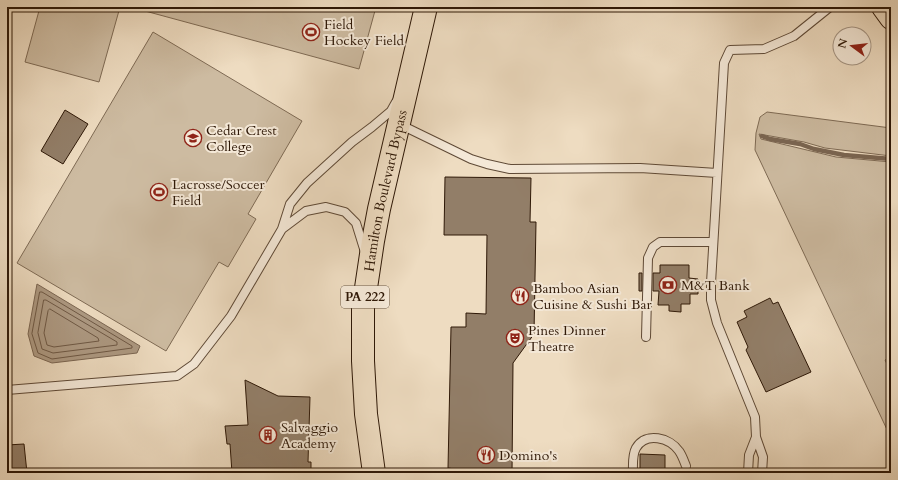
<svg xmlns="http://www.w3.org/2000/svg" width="898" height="480" viewBox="0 0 898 480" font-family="Cardo,serif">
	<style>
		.green { fill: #cdbba1; stroke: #7e6a54 }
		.water { fill: #ad9982; stroke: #7a6551 }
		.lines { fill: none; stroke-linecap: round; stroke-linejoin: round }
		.shore { stroke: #6e5844; stroke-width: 1 }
		.stream { stroke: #7a6551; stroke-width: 4.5 }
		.building { fill: #927e68; stroke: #2e1807 }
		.lane-casing { stroke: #5e4936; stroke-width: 10 }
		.primary-casing { stroke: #2e1807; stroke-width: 24 }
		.lane { stroke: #f4e8d7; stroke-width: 8 }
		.primary { stroke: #eedcc1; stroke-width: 22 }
		.labels { text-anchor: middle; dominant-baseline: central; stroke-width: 4; stroke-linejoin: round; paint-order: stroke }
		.shield { fill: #f4e8d7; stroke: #695645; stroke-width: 1 }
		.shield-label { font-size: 13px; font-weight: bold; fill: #2e1807 }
		.poi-label { font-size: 14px; fill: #2e1807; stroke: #f4e8d7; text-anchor: start }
		.street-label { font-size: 14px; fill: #2e1807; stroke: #f4e8d7 }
	</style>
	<rect width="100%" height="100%" fill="#eedcc1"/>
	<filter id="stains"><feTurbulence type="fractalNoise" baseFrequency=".005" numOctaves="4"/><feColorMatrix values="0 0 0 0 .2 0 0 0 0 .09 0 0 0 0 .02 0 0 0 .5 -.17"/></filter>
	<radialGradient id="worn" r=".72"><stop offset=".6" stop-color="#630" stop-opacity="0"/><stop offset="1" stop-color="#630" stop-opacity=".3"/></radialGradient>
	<!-- green -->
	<path class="green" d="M40,7H120L99,82L25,62Z
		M134,7H376L359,69L134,8Z
		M153,32L302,121L248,214L256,219L228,267L219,262L166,351L17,263Z
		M767,112L891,128V156L825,148L804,142L759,134L761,139L836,157L891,162V357L885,360L891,372V438L755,150L756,133L760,117Z"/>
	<!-- water -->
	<path class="water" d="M37,284L140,346L137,353L52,363L34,356L28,334Z"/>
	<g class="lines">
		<!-- shore -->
		<path class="shore" d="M40,292H42L132,346V348L52,359L38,353L32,334Z
			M44,300H46L117,342V345L53,353L42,349L38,333Z
			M50,309L98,338L99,341L54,347L47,345L44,333L48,311Z"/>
		<!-- stream -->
		<path class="stream" d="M762,136L770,139L800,144L814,149L844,155L891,159"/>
	</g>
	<!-- building -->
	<path class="building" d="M65,110L88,124L63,164L41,151Z
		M445,177L531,178L530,222H536L534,334L513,363L512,473H455V469L448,468L451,327H466V313L486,314L487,235H444Z
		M660,265H689V278L698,279V294H690V304H681V312L669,311V305H658L659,291H653V273H660Z
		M639,273H642V291H639Z
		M770,298L773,304L778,302L811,372L766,392L746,350L748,347L737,322L747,317L744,311Z
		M245,380L278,396L310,397L308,462H311V473H232L230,444H227L225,426L248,425Z
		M24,444L27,473H7V445Z
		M640,454L665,455V473H640Z"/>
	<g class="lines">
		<defs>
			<path id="lane" d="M399,124L471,159L487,164L510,169L640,168L717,173
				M282,229L306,211L326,207L345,212L356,223L365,252
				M646,337L648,258L653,247L660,242H713
				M7,390L177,376L194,364L231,316L282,229L290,204L307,183L352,142L372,127L391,111L396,102
				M633,473C633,465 632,455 636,448C646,431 670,438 679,451C682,455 684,461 686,466
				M748,473L749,455L756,437
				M762,473L763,457L756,437L755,417L717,323L711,300V283L724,63L730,50L764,49L794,36L830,7"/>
			<g id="primary">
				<path d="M883,7L891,18"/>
				<path id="s1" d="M374,473L366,414L363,361V308L373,241L379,209L426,7"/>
			</g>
		</defs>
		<!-- lane casing -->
		<use href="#lane" class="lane-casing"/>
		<!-- primary casing -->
		<use href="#primary" class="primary-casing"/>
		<!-- lane -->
		<use href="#lane" class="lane"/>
		<!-- primary -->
		<use href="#primary" class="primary"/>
	</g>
	<!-- icons -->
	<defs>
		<symbol id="stadium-ring" viewBox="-11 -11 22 22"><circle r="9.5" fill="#f4e8d7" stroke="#8f2418" stroke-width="1.5"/><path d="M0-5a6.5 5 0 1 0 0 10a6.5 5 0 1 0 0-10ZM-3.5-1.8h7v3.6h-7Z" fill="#8f2418"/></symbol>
		<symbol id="university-ring" viewBox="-11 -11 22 22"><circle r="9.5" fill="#f4e8d7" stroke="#8f2418" stroke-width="1.5"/><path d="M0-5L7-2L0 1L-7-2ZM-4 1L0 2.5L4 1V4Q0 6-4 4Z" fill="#8f2418"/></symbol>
		<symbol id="bank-ring" viewBox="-11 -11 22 22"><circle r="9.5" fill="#f4e8d7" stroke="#8f2418" stroke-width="1.5"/><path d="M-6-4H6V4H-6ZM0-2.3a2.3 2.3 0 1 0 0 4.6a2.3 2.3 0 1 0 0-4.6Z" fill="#8f2418"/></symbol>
		<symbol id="restaurant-ring" viewBox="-11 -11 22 22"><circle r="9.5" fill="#f4e8d7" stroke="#8f2418" stroke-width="1.5"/><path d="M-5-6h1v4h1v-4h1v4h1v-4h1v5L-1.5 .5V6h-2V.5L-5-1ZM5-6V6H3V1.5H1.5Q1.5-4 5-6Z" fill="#8f2418"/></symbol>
		<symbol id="theatre-ring" viewBox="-11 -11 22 22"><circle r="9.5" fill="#f4e8d7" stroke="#8f2418" stroke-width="1.5"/><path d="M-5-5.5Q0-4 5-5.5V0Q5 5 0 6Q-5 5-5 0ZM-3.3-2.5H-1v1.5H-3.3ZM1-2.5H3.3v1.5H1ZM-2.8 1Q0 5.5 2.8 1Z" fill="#8f2418"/></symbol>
		<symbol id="building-ring" viewBox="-11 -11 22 22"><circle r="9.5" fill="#f4e8d7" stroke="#8f2418" stroke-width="1.5"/><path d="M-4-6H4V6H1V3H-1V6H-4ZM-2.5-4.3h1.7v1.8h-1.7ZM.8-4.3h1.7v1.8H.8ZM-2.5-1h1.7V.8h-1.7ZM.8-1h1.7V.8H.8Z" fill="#8f2418"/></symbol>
	</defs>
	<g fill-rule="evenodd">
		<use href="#stadium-ring" x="301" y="22" width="20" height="20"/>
		<use href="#university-ring" x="183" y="128" width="20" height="20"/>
		<use href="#stadium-ring" x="149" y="182" width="20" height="20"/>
		<use href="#bank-ring" x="658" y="275" width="20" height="20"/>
		<use href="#restaurant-ring" x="510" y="286" width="20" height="20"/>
		<use href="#theatre-ring" x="505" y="328" width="20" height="20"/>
		<use href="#building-ring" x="258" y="425" width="20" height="20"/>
		<use href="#restaurant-ring" x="476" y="445" width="20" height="20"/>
	</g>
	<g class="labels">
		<!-- shield labels -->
		<rect class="shield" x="341" y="286" width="48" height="22" rx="3"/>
		<g class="shield-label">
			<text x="365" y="297">PA 222</text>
		</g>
		<!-- poi labels -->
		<g class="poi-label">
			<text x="324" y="24">Field<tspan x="324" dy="16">Hockey Field</tspan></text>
			<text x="206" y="130">Cedar Crest<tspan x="206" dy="16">College</tspan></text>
			<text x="172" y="184">Lacrosse/Soccer<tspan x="172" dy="16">Field</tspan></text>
			<text x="681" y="285">M&amp;T Bank</text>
			<text x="533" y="288">Bamboo Asian<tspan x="533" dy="16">Cuisine &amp; Sushi Bar</tspan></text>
			<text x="528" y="330">Pines Dinner<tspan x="528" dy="16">Theatre</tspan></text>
			<text x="281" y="427">Salvaggio<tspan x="281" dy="16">Academy</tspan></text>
			<text x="499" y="455">Domino's</text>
		</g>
		<!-- street labels -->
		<g class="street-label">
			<text stroke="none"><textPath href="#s1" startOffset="285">Hamilton Boulevard Bypass</textPath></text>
		</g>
	</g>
	<!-- margin -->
	<rect width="898" height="480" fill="none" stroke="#eedcc1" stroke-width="24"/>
	<rect x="8" y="8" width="882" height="464" fill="none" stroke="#2e1807" stroke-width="2"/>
	<rect x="12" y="12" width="874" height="456" fill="none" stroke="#2e1807"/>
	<!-- north arrow -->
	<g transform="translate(852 46) rotate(285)"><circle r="19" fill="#f4e8d7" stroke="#a59584"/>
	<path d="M0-3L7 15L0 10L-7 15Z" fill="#8f2418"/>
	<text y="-6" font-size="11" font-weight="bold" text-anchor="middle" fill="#2e1807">N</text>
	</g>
	<rect width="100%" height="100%" filter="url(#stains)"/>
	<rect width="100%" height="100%" fill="url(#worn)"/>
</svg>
